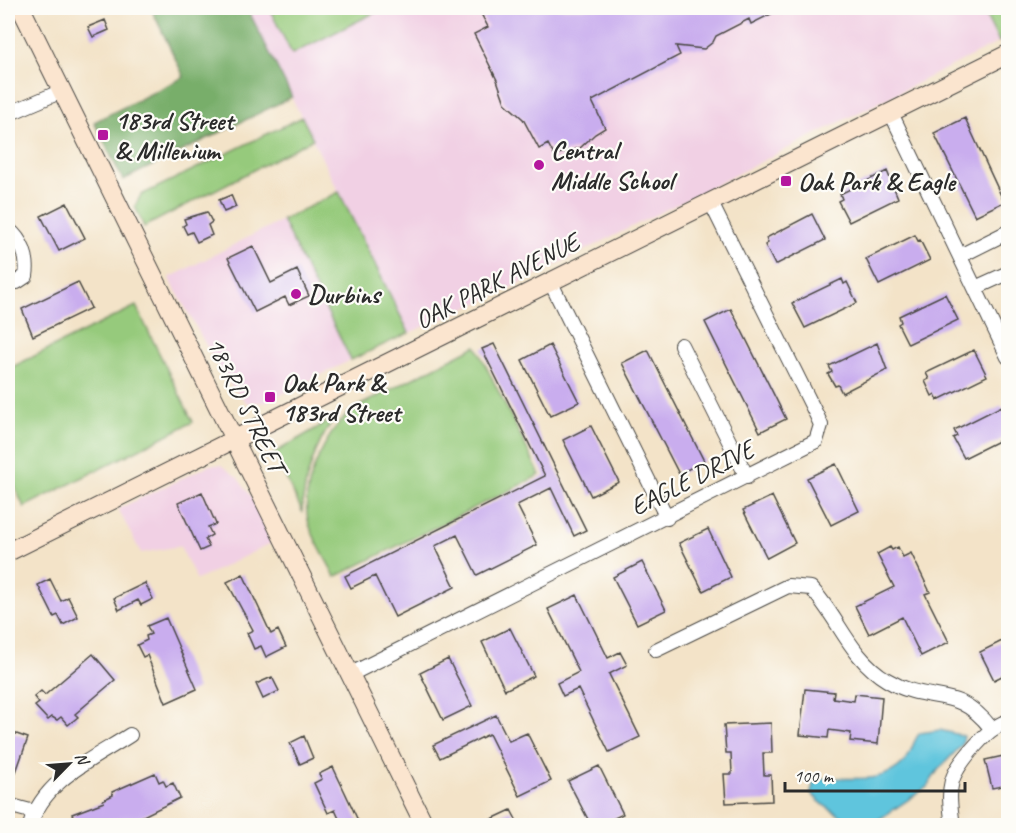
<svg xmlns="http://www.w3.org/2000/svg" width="1016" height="833" viewBox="0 0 1016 833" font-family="Caveat,sans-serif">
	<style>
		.built { fill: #f1d0e4 }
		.green { fill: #96ca7b; stroke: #607a53; stroke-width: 1.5 }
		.forest { fill: #78ae6b; stroke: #526c4b; stroke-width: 1.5 }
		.water { fill: #5fc5dd; stroke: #457884; stroke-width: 1.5 }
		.building { fill: #c9adee }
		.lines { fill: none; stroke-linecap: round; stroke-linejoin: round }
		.street-casing { stroke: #494743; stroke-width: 16 }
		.secondary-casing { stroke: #494743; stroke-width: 20 }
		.street { stroke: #fff; stroke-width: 14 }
		.secondary { stroke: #fbe5cf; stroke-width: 18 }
		.poi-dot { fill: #b5179e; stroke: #fdfcf7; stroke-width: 2 }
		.labels { text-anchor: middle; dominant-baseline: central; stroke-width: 4.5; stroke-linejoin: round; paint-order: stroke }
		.poi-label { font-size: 26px; font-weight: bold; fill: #2b2b2b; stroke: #fdfcf7; text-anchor: start }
		.street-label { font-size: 26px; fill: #2b2b2b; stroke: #fdfcf7 }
	</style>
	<rect width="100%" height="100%" fill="#fdfcf7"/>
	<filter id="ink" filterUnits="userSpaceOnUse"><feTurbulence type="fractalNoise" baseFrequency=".0167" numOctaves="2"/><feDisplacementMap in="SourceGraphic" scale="12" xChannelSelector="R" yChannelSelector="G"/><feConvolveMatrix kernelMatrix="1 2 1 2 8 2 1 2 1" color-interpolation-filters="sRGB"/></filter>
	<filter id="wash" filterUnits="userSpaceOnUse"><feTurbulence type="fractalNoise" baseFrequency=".008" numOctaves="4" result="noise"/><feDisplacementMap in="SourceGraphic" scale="24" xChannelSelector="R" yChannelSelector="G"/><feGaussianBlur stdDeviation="1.35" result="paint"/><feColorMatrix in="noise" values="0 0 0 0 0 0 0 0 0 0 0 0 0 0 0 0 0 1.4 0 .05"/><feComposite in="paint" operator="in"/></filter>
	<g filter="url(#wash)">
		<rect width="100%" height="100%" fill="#f3e3c8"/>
		<!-- built -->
		<path class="built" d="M247,8H982L999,42L494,296L409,333Z
			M282,220L351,360L266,402L247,403L223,376L169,278Z
			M210,465H221L237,477L252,498L275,541L197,580L180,546L141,553L118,509Z"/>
		<!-- green -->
		<path class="green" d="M269,8H384L292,54Z
			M982,8H1008V37L999,42Z
			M302,117L313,139L144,227L135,206L141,195Z
			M339,192L409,333L351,360L282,220Z
			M136,306L193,422L24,507L8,472V369Z
			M476,346L540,475L335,577C327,560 316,544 310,527C297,490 325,432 353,409Z
			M334,418C315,447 304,476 302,511L274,453Z"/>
		<!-- forest -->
		<path class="forest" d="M151,8H247L292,97L123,180L94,122L184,77Z"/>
		<!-- water -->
		<path class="water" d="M940,730L964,736L962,745L938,770L927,787L875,822C858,831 823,807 811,793L814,780C846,774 879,788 904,762C912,754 912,741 920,733Z"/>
		<g id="blocks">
			<!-- building -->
			<path class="building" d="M478,8H783L751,24L749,19L716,36L713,42L704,49L676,46L680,55L592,101L605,128L595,134L580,148L554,155L548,144L539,149L523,119L505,103L497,80L474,34L488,27Z
				M105,20L109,30L93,37L88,27Z
				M965,118L1004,202L975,216L934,133Z
				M887,171L898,198L849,222L838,201L842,199L840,194Z
				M231,195L236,207L224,212L219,200Z
				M67,203L85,238L59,251L41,216Z
				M207,212L212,222L208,225L212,235L197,242L192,232L187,234L183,226L186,224L184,219Z
				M812,214L825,240L775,265L765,245L768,243L766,238Z
				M915,235L918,241L920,240L930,260L879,285L866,259Z
				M253,246L271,283L297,270L309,296L289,305L285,297L255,312L228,258Z
				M842,279L844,284L847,282L857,303L805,328L792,303Z
				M78,282L91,308L33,336L22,309Z
				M945,294L958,320L908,344L898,324L901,322L899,316Z
				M731,309L786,419L760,432L705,322Z
				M877,343L887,370L842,393L838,385L835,386L828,374L832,372L829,366Z
				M494,344L586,530L574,536L551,488L517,505L537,545L477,575L457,535L435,546L455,587L395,617L375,576L351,588L345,576L545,476L482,349Z
				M550,345L579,402L550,416L522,360Z
				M648,350L704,461L679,474L622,363Z
				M974,350L987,376L938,400L935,394L932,396L925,381L929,379L926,373Z
				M1002,406L1008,420V436L964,458L953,438L957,436L954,430Z
				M591,426L619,482L591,496L563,440Z
				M836,464L859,511L831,525L807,478Z
				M202,492L216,524L208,527L212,535L205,539L209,547L200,551L178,503Z
				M772,496L795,543L767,558L743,510Z
				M708,529L731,577L703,591L679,543Z
				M890,547L892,550L898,547L903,557L911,553L930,592L925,594L949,642L921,656L902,617L869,634L855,606L894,587L877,554Z
				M642,562L666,610L637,624L613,577Z
				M243,574L271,634L278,630L286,647L266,657L261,646L254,649L247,633L253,630L227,582Z
				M50,579L61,601L68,597L78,617L63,625L58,615L54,617L38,585Z
				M145,583L153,599L141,605L138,600L119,610L114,598Z
				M577,595L608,658L620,652L627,665L609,674L640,737L609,752L578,689L563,696L557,683L579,672L548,609Z
				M166,618L197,689L166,703L147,655L143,657L137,645L147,640L146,636L151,634L147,626Z
				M510,628L534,676L505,690L482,642Z
				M1008,638V673L994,680L980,652Z
				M93,654L115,680L75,714L78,717L68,725L61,717L57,720L52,717L48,720L35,706L39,703L34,697L41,691L45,695Z
				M448,659L472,706L443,720L420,673Z
				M272,677L279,691L263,699L256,684Z
				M805,689L834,692L833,698L854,701L855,694L882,697L878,744L850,741L851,733L829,730L828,738L800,735Z
				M496,715L509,741L527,733L551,781L520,796L489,734L440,758L433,745Z
				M771,723L772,753H763L764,775H771L772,801L726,803L724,774H732L731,753H726L724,725Z
				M8,731L28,738L16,772L8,769Z
				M304,736L313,758L300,764L290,743Z
				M1008,755V785L992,788L985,760Z
				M599,766L623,814L600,825H591L568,781Z
				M333,767L350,803L360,825H342L335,810L328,813L314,783L322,779L319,774Z
				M155,773L159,782L163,780L166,786L173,783L180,798L125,825H77L72,814L104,802L103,800L113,795L112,792Z
				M511,810L519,825H479Z"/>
		</g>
	</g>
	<g filter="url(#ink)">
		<use href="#blocks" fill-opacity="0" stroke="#494743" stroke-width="1.5"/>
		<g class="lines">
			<defs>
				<path id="street" d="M891,113L1008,357
					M8,114L62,91
					M8,229C22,240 29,258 26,276L17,282H8
					M960,256L1008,232
					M551,283L667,518
					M975,288L1008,273
					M681,345L747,477
					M656,650L788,586L811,588C839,618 850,658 887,680C930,706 956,683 991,728
					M351,674L816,441L821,425L817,416L711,203
					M8,805L34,812
					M30,826C43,780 93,759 130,735
					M953,826C947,785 948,776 976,745C986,734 994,726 1008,721"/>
				<path id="secondary" d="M21,8L425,826
					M8,552L1008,54"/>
			</defs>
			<!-- street casing -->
			<use href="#street" class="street-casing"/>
			<!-- secondary casing -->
			<use href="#secondary" class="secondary-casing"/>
			<!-- street -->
			<use href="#street" class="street"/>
			<!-- secondary -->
			<use href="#secondary" class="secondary"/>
		</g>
	</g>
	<!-- markers -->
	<g class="poi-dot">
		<rect x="97" y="129" width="12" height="12" rx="3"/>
		<circle cx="539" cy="165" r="6"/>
		<rect x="780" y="175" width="12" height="12" rx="3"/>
		<circle cx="296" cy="294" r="6"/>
		<rect x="264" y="391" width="12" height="12" rx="3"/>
	</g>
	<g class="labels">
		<!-- poi labels -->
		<g class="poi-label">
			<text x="115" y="120">183rd Street<tspan x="115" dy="30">&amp; Millenium</tspan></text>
			<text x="551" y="150">Central<tspan x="551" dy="30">Middle School</tspan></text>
			<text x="798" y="181">Oak Park &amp; Eagle</text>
			<text x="308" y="294">Durbins</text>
			<text x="282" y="382">Oak Park &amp;<tspan x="282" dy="30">183rd Street</tspan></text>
		</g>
		<!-- street labels -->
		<g class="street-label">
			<text transform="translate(497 281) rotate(-27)">OAK PARK AVENUE</text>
			<text transform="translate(246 405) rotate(64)">183RD STREET</text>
			<text transform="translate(692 478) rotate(-27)">EAGLE DRIVE</text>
		</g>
	</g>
	<!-- margin -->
	<rect width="1016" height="833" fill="none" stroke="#fdfcf7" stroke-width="30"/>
	<!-- north arrow -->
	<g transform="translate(69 764) rotate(65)" stroke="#fdfcf7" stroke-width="4.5" paint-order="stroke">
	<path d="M0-4.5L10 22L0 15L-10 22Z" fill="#2b2b2b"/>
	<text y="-9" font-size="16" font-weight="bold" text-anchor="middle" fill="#2b2b2b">N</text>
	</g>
	<!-- scale -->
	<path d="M785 782v9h180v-9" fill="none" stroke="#2b2b2b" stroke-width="3"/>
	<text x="794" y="782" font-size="18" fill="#2b2b2b" stroke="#fdfcf7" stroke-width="4.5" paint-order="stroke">100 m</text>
</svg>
